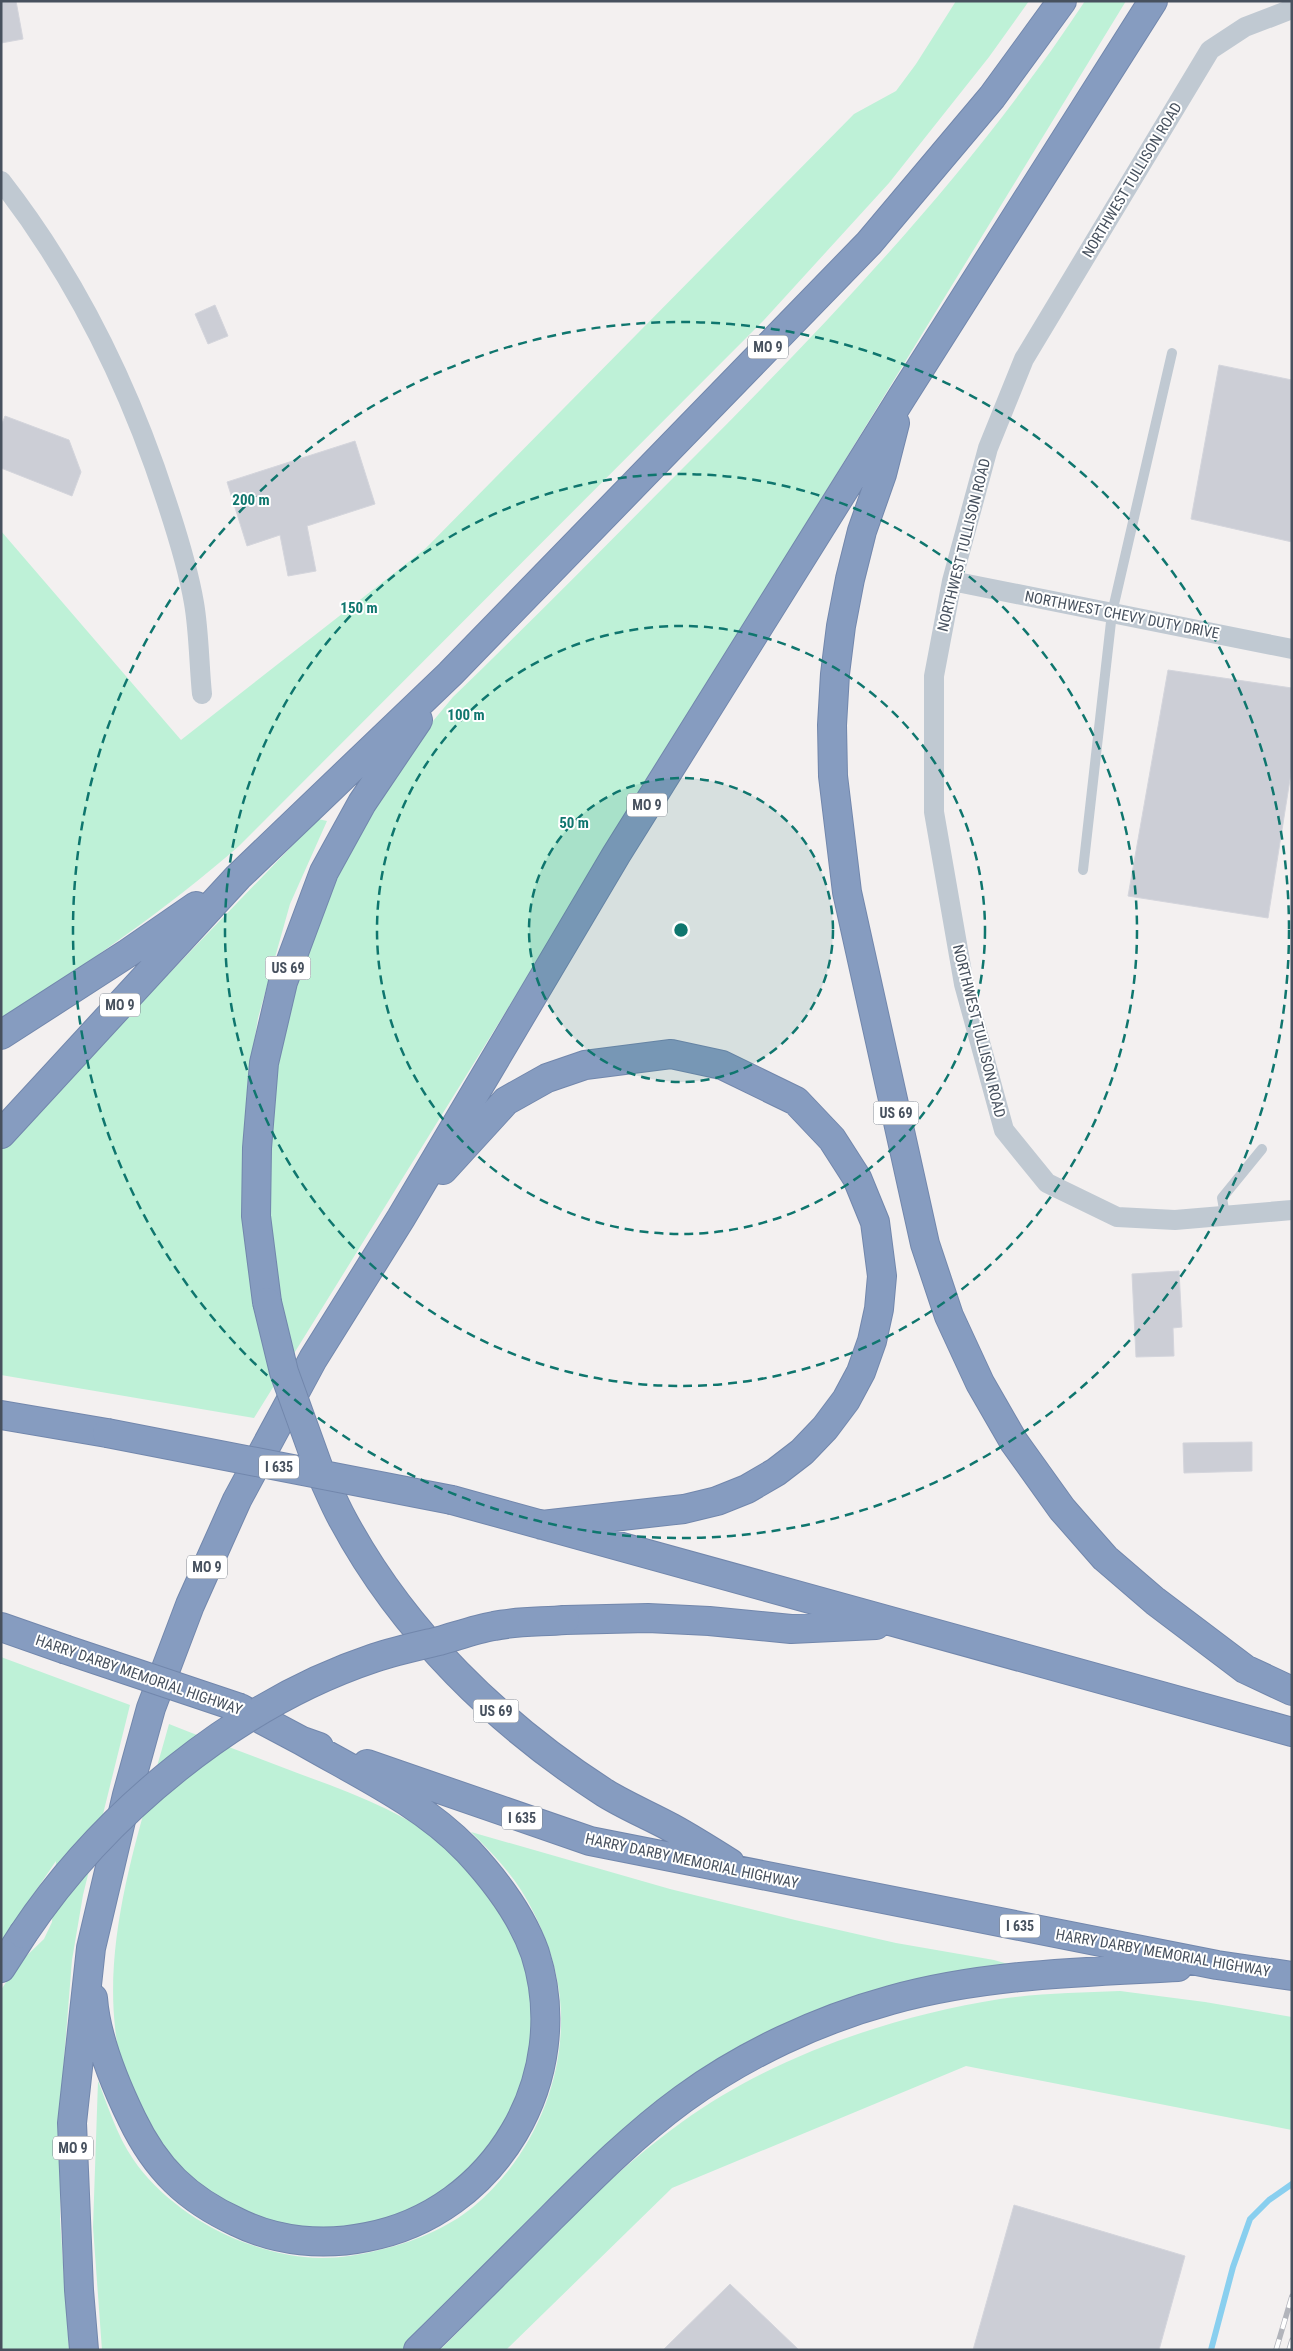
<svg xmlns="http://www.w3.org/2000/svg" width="1293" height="2351" viewBox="0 0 1293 2351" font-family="'Roboto Condensed',sans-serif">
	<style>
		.green { fill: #bef1d7 }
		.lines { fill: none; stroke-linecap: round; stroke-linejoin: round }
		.stream { stroke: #89cfef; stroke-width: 6 }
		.building { fill: #ccced6; stroke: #d4d5dc }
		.highway-casing { stroke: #7287ac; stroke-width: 30 }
		.lane { stroke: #c0c9d2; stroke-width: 10 }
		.street { stroke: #c0c9d2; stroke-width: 20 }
		.highway { stroke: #869cc0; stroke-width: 28 }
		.rail-casing { stroke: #b2b4bb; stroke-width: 5.5 }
		.rail { stroke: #fff; stroke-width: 4; stroke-dasharray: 11; stroke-linecap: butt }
		.highway-bridge-casing { stroke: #7287ac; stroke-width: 30; stroke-linecap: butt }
		.highway-bridge { stroke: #869cc0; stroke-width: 28 }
		.ring { fill: none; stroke: #0f766e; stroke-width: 2.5; stroke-dasharray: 9 6 }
		.labels { text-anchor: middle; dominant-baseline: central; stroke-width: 4; stroke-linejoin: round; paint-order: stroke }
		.shield { fill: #fff; stroke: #7e858e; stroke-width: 1 }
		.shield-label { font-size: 14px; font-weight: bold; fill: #47515e }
		.street-label { font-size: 15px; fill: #47515e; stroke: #fff }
		.centre { fill: #0f766e; stroke: #fff; stroke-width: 2.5 }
		.ring-label { font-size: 15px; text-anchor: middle; font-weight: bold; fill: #0f766e; stroke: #fff; stroke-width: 4; stroke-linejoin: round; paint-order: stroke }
	</style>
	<rect width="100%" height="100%" fill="#f3f0f0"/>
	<!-- green -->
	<path class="green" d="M956,1H1029L989,57L889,183L764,320L239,846C165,911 82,966 1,1022V531L181,740L425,549L854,114L896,91L916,64Z
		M1085,1H1126L627,816L254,1418L1,1375V1148L318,819L327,821L290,904L258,1018L248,1080L243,1145L242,1199L253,1293L267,1362L271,1367L276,1294L267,1185L276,1071L286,1021L310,932L356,832L418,739L453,697C536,617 616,535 698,453C838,312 975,168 1085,1Z
		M1,1657L130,1705L83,1895L72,1960L63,2072L60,2219L69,2350H1V1990L17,1965L44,1939L52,1922L56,1861L1,1942Z
		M169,1724C212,1741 256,1757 300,1774C354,1794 411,1814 455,1854C474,1872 486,1891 499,1913C506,1923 514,1933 519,1944C530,1969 538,2025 533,2052C531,2064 525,2076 521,2087C517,2098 514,2111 508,2121C485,2156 455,2186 419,2207C378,2230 306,2236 261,2221C234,2211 208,2195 186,2175C146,2138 120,2082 115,2027C104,1927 143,1819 169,1724Z
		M471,1832L670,1889L795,1920L896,1943L994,1960L1015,1966L857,2000L592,2160L403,2350H102L93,2227L98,2081C108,2106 117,2136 133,2159C157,2195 202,2227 243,2242C263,2249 282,2255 304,2257C328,2260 356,2256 379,2250C411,2243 448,2228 473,2207C530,2160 563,2086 561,2013C560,1971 543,1925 521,1890C507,1868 489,1850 471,1832Z
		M1120,1991L1205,2002L1292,2017V2130L966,2066L672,2188L506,2350H440C518,2272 592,2187 682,2122C771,2057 892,2016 1000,1999C1040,1993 1080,1993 1120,1991Z"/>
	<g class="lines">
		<!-- stream -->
		<path class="stream" d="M1211,2350L1233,2267L1250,2219L1269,2200L1292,2184"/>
	</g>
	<!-- building -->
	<path class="building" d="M1,1H16L23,39L1,43Z
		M215,305L228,336L208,344L195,314Z
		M1219,365L1292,380V542L1191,519Z
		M5,416L69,440L81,472L72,496L1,468V426Z
		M355,441L375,504L307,526L316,571L288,576L280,535L247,546L227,482Z
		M1168,670L1292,688V767L1268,918L1128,896Z
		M1179,1271L1182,1327L1173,1328L1174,1356L1136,1357L1132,1274Z
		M1252,1442V1471L1184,1473L1183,1443Z
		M1014,2205L1185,2256L1159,2350H973Z
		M730,2284L799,2350H663Z"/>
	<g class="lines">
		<defs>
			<path id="highway" d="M895,423L882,474L862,531L850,579L841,626L835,674L832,725L833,776L847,892L925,1244L949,1316L980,1383L1014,1442L1062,1509L1105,1558L1155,1601L1245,1669L1292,1691
				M1,1035L128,953L196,906
				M1,1134L238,877L450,674L869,243L992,97L1062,1
				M443,1170L506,1101L547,1078L585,1065L671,1054L722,1065L796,1101L832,1139L857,1178L875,1222L882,1276L879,1309L872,1341L861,1372L846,1400L825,1428L802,1452L776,1472L747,1489L717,1501L684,1509L542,1525
				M267,1302L256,1216L257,1148L264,1063L283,982L324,872L362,803L418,720
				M1,1415L107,1433
				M319,1469C327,1486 334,1504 343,1520C403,1632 499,1725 605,1793C626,1806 650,1816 672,1828C692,1839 711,1851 730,1863
				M452,1500L1292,1732
				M565,1620L648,1618L709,1621L791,1629L876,1625
				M1,1627L64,1649
				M240,1708L302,1741L319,1747
				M367,1764L590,1841L1217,1965L1292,1976
				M1,1968L23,1934
				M93,1998C96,2038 115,2084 132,2119C156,2169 187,2199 237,2222C277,2242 324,2246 367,2237C495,2213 575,2077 535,1953C522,1916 495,1880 468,1851C422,1803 359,1774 302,1741
				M84,2350L79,2290L72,2123L91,1948L127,1795L151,1708L190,1605L237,1500L313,1359L401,1218L616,855L902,397L1153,1
				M418,2350C463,2306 507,2262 551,2218C593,2176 635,2134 683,2099C745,2054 818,2020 891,2000C984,1974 1083,1972 1178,1967"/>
		</defs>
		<!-- highway casing -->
		<use href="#highway" class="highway-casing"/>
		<!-- lane -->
		<path class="lane" d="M1083,870L1112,613L1172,353
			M1225,1215L1222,1198L1262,1149"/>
		<!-- street -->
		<path class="street" d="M1292,9L1245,27L1210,50L1024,359L988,448L952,581L934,676V812L964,984L1004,1130L1047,1183L1117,1217L1175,1220L1292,1210
			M1,181C75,276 129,386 166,500C177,533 188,568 194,603C199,632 199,664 202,694
			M952,581L1292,649"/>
		<!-- highway -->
		<use href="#highway" class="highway"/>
		<defs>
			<path id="rail" d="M1276,2350L1292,2296
				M1289,2350L1292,2340"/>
		</defs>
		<!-- rail casing -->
		<use href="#rail" class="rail-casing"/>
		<!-- rail -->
		<use href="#rail" class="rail"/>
		<defs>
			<path id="highway-bridge" d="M267,1302L284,1372L319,1469
				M107,1433L452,1500
				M64,1649L240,1708
				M23,1934C103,1814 236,1704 374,1658C395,1651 418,1646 439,1641C457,1636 476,1629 494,1626C517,1621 542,1622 565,1620"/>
		</defs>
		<!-- highway-bridge casing -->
		<use href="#highway-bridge" class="highway-bridge-casing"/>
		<!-- highway-bridge -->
		<use href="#highway-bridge" class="highway-bridge"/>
	</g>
	<!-- distance rings -->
	<circle cx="681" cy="930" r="152" fill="#0f766e" fill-opacity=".12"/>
	<g class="ring">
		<circle cx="681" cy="930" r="152"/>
		<circle cx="681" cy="930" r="304"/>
		<circle cx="681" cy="930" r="456"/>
		<circle cx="681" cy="930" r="608"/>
	</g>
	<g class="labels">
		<!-- shield labels -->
		<g class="shield">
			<rect x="748" y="335.5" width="40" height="23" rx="4"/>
			<rect x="627" y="793.5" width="40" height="23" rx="4"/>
			<rect x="265.5" y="956.5" width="45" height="23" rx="4"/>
			<rect x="100" y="993.5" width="40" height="23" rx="4"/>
			<rect x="873.5" y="1101.5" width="45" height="23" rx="4"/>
			<rect x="259" y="1455.5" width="40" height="23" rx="4"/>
			<rect x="187" y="1555.5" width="40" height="23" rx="4"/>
			<rect x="473.5" y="1699.5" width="45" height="23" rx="4"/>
			<rect x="502" y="1806.5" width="40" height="23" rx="4"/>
			<rect x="1000" y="1914.5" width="40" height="23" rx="4"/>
			<rect x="53" y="2136.5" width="40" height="23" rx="4"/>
		</g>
		<g class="shield-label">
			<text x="768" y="347">MO 9</text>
			<text x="647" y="805">MO 9</text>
			<text x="288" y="968">US 69</text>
			<text x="120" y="1005">MO 9</text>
			<text x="896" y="1113">US 69</text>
			<text x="279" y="1467">I 635</text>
			<text x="207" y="1567">MO 9</text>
			<text x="496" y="1711">US 69</text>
			<text x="522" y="1818">I 635</text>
			<text x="1020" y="1926">I 635</text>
			<text x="73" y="2148">MO 9</text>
		</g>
		<!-- street labels -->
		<g class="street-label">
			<text transform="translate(1132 180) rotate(-59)">NORTHWEST TULLISON ROAD</text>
			<text transform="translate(964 545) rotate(-76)">NORTHWEST TULLISON ROAD</text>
			<text transform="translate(1122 615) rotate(11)">NORTHWEST CHEVY DUTY DRIVE</text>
			<text transform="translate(979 1031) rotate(76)">NORTHWEST TULLISON ROAD</text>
			<text transform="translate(139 1675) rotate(19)">HARRY DARBY MEMORIAL HIGHWAY</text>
			<text transform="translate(692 1861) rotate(12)">HARRY DARBY MEMORIAL HIGHWAY</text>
			<text transform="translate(1163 1953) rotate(10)">HARRY DARBY MEMORIAL HIGHWAY</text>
		</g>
	</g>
	<circle cx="681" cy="930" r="8" class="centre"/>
	<g class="ring-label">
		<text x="251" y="505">200 m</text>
		<text x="359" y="613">150 m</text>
		<text x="466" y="720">100 m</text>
		<text x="574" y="828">50 m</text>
	</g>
	<!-- border -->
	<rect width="1293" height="2351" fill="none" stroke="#47515e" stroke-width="5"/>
</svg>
